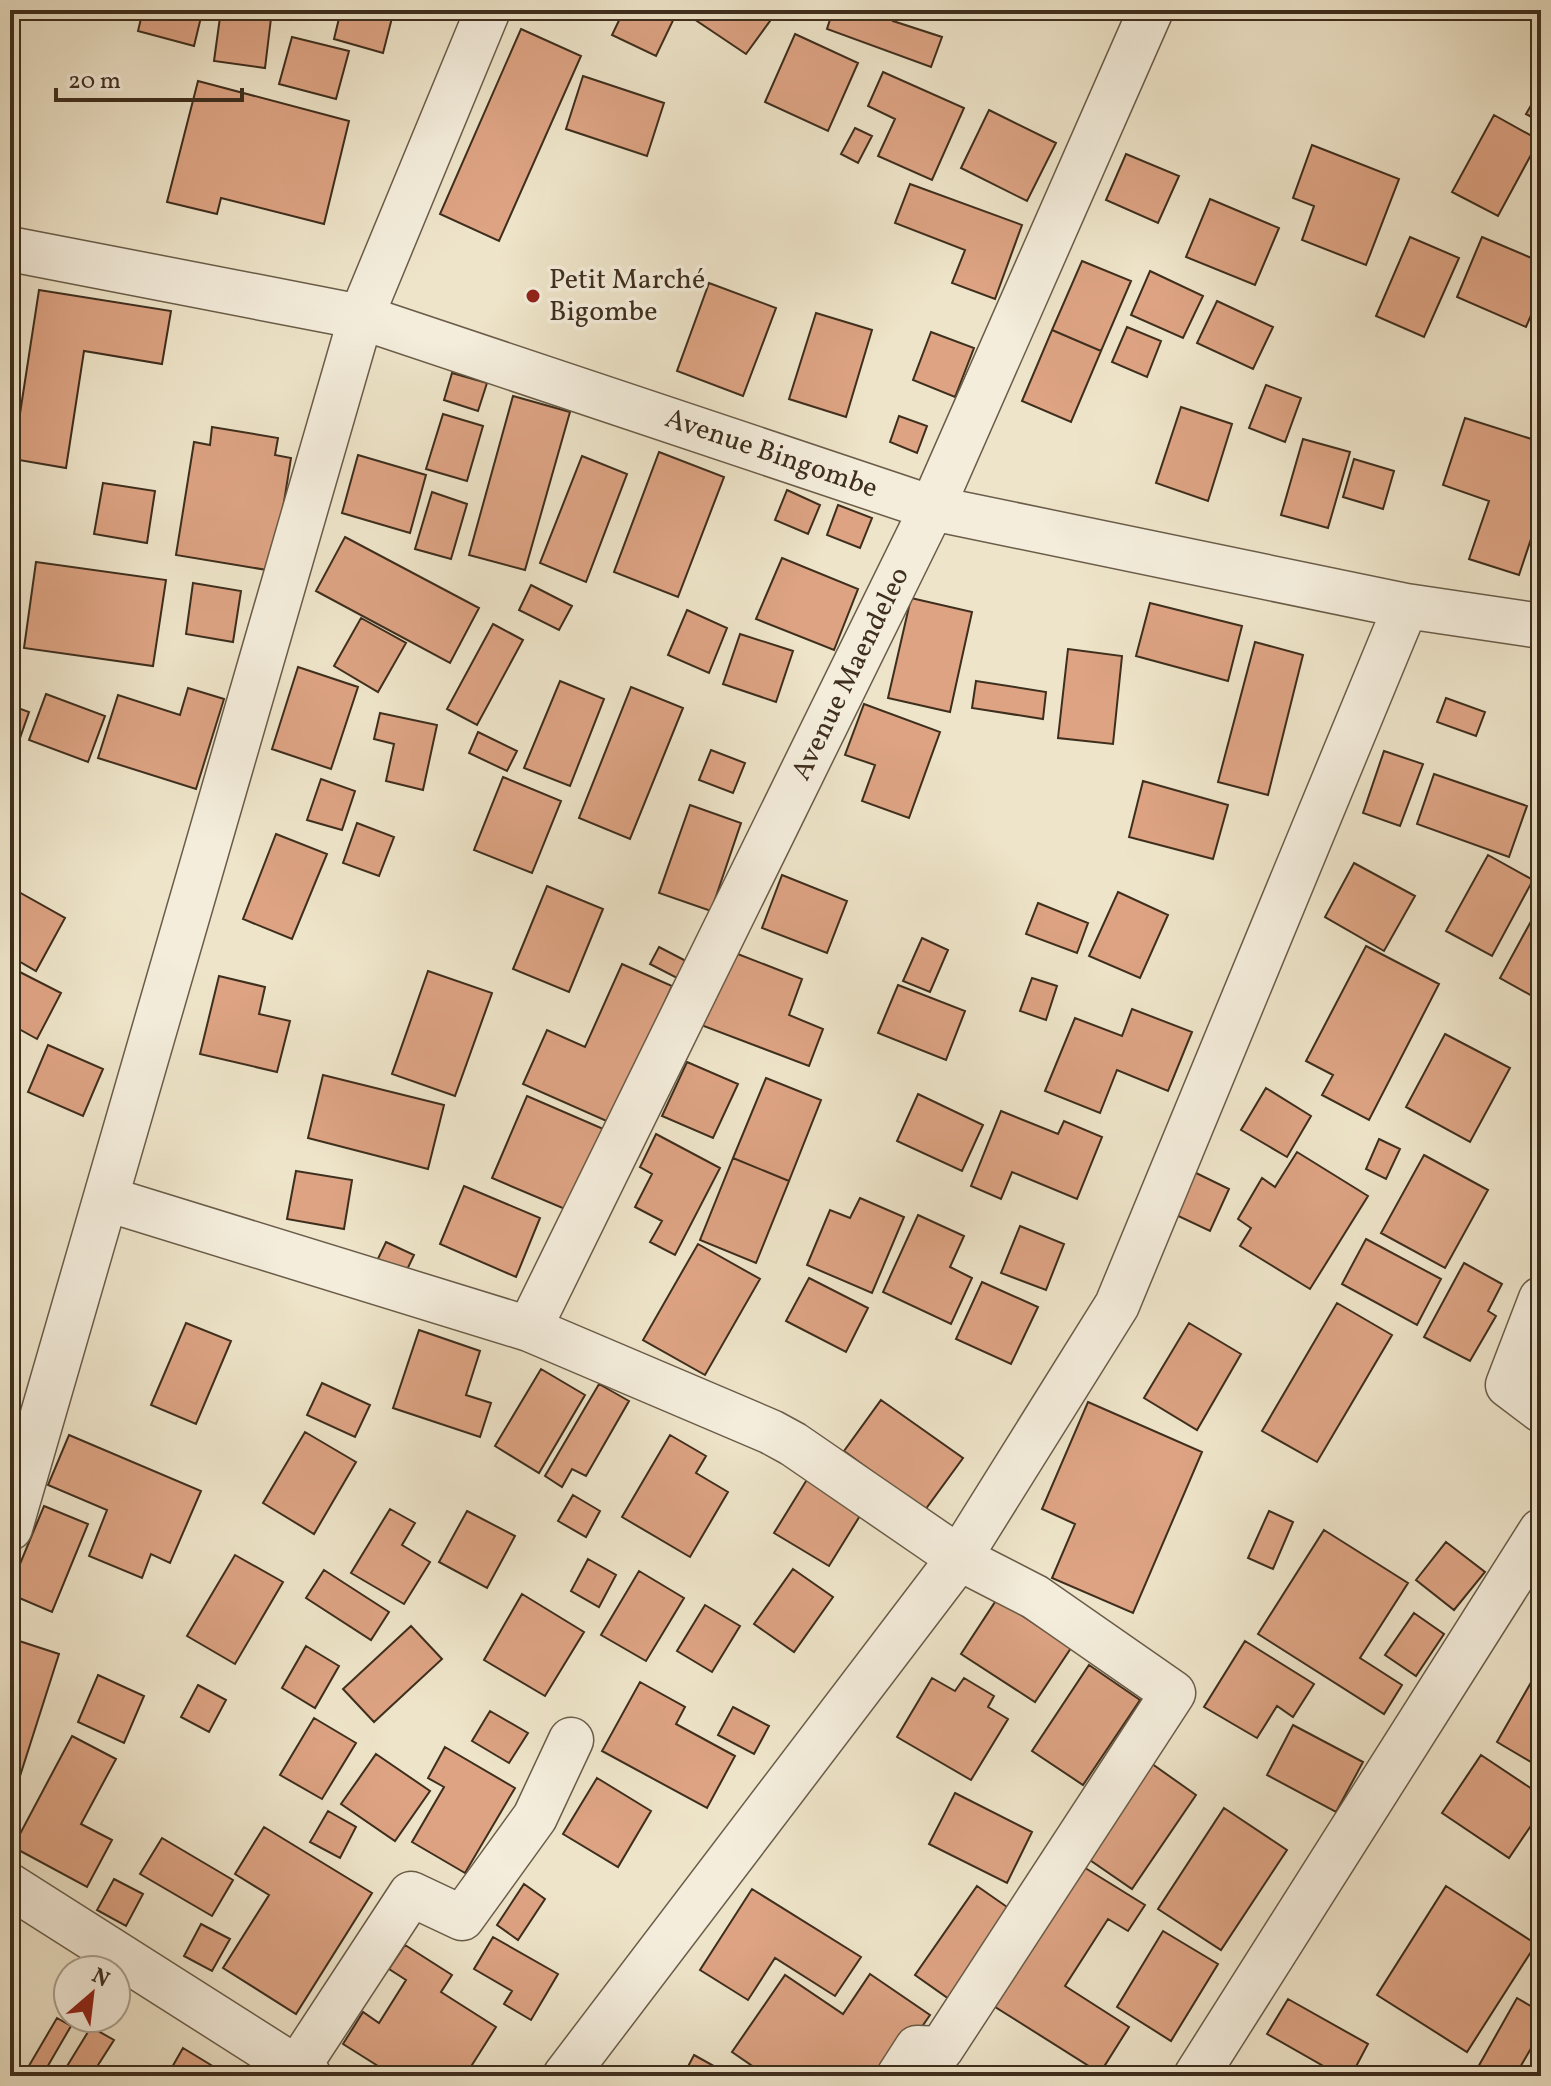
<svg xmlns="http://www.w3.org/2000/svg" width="1551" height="2086" viewBox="0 0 1551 2086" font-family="Vollkorn,serif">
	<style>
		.building { fill: #dda383; stroke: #3e2e1d; stroke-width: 2 }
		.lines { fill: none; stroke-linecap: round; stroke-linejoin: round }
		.minor-casing { stroke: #6a5c48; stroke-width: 47 }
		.minor { stroke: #f4eddc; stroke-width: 44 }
		.poi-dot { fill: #8f2418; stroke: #f4eddc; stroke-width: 3 }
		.labels { text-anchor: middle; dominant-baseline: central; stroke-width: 7; stroke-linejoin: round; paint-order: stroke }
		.poi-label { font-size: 28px; fill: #3e2e1d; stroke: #f4eddc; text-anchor: start }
		.street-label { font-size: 28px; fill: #3e2e1d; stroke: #f4eddc }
	</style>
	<rect width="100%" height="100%" fill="#eee4c9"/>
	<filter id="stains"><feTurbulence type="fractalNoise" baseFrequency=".0025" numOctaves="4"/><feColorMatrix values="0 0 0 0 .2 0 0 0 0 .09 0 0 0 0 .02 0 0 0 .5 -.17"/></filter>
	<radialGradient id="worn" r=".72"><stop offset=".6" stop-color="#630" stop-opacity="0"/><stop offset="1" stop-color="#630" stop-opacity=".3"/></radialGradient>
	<!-- building -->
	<path class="building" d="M143,10H192L202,13L194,46L138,31Z
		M221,10H272L265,68L214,61Z
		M341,10H394L383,53L334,39Z
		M624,10H678L656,56L612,35Z
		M696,10H778L746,54L691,17Z
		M833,10H897L893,21L942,37L931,67L827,29Z
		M521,29L581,56L499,241L440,214Z
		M795,34L858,63L828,131L765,102Z
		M292,37L349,51L336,99L279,84Z
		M883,72L964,108L932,180L878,156L895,119L868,106Z
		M583,76L664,103L647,156L566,129Z
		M198,81L349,121L324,224L221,198L217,214L167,202Z
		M1541,88V122L1526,114Z
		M989,110L1056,143L1027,201L961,168Z
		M1494,115L1539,140L1498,216L1452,192Z
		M855,128L872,136L858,163L841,154Z
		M1312,145L1399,179L1366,265L1302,240L1314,206L1293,198Z
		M1126,154L1179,176L1158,223L1106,200Z
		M910,184L1022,225L995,299L952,283L965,250L895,223Z
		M1210,199L1279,228L1255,285L1186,257Z
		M1410,237L1459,258L1424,337L1376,316Z
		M1482,237L1541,262V292L1526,327L1457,297Z
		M1082,261L1131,281L1101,351L1052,330Z
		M1150,271L1203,296L1183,338L1131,315Z
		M709,283L776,308L743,396L677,371Z
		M39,290L171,311L162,364L84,351L66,468L13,459Z
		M1217,301L1273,327L1253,369L1197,343Z
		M816,313L872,330L846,417L789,399Z
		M1127,327L1161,341L1147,377L1112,362Z
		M1052,330L1101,351L1071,422L1022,401Z
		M931,332L974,348L955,397L913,380Z
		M452,373L487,383L478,411L444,400Z
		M1266,385L1301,398L1285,442L1249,428Z
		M513,396L570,412L525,570L469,555Z
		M1181,407L1232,424L1208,501L1156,483Z
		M443,414L483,426L467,481L426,469Z
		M899,416L927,426L917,453L890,442Z
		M1465,418L1541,442V509L1519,575L1469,559L1489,501L1443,485Z
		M212,427L278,438L275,455L291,458L273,571L176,555L194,442L210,445Z
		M1303,439L1350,452L1328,528L1281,515Z
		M659,452L724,477L678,597L614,572Z
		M358,455L426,475L410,533L342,513Z
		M582,456L627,474L586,582L540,563Z
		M1354,459L1394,471L1383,509L1343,497Z
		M103,483L155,491L147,543L94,534Z
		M787,490L820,505L808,534L775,520Z
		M432,492L467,504L451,559L415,549Z
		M838,505L872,518L860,548L827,535Z
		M345,537L479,608L450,663L316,591Z
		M782,558L858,589L834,650L756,619Z
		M36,562L166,580L153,666L24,648Z
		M193,583L241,591L233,642L186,634Z
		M531,585L572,606L559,630L519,610Z
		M911,598L972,612L950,712L888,698Z
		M1150,603L1242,626L1228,681L1136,656Z
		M687,610L727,628L709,673L668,655Z
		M361,618L406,643L378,692L334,666Z
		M493,624L523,640L477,725L447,709Z
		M740,634L793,651L776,702L723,684Z
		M1255,642L1303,655L1268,795L1218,782Z
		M1068,649L1122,656L1113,744L1058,738Z
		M298,667L358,687L331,769L272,749Z
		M560,681L604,699L570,786L524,768Z
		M976,681L1046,692L1043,719L972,708Z
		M631,687L683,708L630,839L579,818Z
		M188,688L224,699L196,789L98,758L118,695L180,715Z
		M46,694L105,716L88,762L29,740Z
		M1446,698L1485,712L1476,736L1437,722Z
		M864,704L940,732L909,818L862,801L875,765L845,755Z
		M10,705L29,712L20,738L10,735Z
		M380,713L437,725L423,790L386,781L394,744L374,739Z
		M478,732L517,751L507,771L469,753Z
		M711,750L745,763L733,793L699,780Z
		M1384,751L1423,764L1400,826L1363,813Z
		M1434,774L1527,806L1509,857L1417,824Z
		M503,777L561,801L532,873L474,850Z
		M321,779L355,791L342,830L307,820Z
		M1143,781L1228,805L1213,859L1129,837Z
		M690,805L741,823L711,911L659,893Z
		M357,823L394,837L379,876L343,863Z
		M276,834L327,854L292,939L243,919Z
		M1488,855L1533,880L1492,956L1446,931Z
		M1354,863L1415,896L1384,951L1325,917Z
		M782,875L847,901L827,953L762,928Z
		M547,886L603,909L569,992L513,969Z
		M10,887L65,918L36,971L10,956Z
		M1118,892L1168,915L1140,978L1089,956Z
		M1038,903L1088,923L1077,953L1026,934Z
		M1541,903V1001L1500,978Z
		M922,938L948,950L930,992L903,981Z
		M1366,946L1439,984L1369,1120L1322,1095L1333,1075L1306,1061Z
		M659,947L686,961L677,978L650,964Z
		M730,951L802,979L789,1015L823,1029L809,1066L701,1025Z
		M622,964L672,986L611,1123L523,1084L547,1030L585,1047Z
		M10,967L61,993L37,1039L10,1024Z
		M428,971L492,993L455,1096L392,1074Z
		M219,976L265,987L259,1014L290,1021L277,1072L200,1054Z
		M1032,978L1057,986L1046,1020L1020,1011Z
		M898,985L965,1011L946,1060L878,1033Z
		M1132,1009L1192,1032L1168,1091L1117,1070L1100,1113L1045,1091L1075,1018L1122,1036Z
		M1445,1034L1510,1068L1470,1142L1406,1107Z
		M48,1045L103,1069L83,1116L28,1092Z
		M687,1062L738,1084L713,1138L662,1116Z
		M323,1075L444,1105L428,1169L308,1138Z
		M766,1078L821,1100L789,1181L733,1158Z
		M1266,1088L1311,1116L1287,1157L1241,1130Z
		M918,1094L983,1125L962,1171L897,1141Z
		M527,1096L608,1131L572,1212L492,1178Z
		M1001,1111L1058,1134L1064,1121L1102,1137L1077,1199L1012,1172L1001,1199L971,1186Z
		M656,1134L720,1168L675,1255L650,1242L662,1221L635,1207L652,1174L640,1167Z
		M1379,1139L1400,1149L1386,1179L1366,1169Z
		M1297,1152L1368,1196L1310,1289L1240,1246L1251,1228L1238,1219L1262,1178L1275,1187Z
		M1424,1155L1488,1190L1445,1268L1381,1233Z
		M733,1158L789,1181L756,1263L700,1240Z
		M296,1171L352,1180L344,1229L287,1219Z
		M1194,1172L1229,1189L1210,1231L1174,1214Z
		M464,1186L540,1218L516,1277L440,1244Z
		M860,1198L904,1217L872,1293L807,1265L830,1210L850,1218Z
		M918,1215L964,1236L950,1267L972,1278L951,1324L883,1292Z
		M1020,1226L1064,1244L1046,1290L1001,1273Z
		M1366,1239L1441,1279L1417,1325L1342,1284Z
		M386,1242L414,1255L403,1278L375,1265Z
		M698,1244L760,1279L705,1375L643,1340Z
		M1464,1263L1502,1284L1488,1311L1496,1316L1470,1361L1424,1337Z
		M809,1278L868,1308L846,1352L786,1321Z
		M982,1282L1038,1307L1011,1364L956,1339Z
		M1337,1303L1392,1335L1317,1462L1262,1431Z
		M186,1323L231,1341L196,1424L151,1405Z
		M1189,1323L1241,1354L1197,1430L1144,1398Z
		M419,1330L480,1351L466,1395L491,1403L480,1437L393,1408Z
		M541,1369L585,1395L539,1473L495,1446Z
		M322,1383L370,1405L355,1437L307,1415Z
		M599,1384L629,1401L586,1476L572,1469L562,1487L545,1476Z
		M881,1400L963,1458L925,1510L844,1451Z
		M1088,1402L1202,1452L1133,1613L1052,1578L1075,1524L1042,1509Z
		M305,1432L356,1462L314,1534L263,1503Z
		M69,1435L201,1491L170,1563L151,1554L142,1578L89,1556L107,1510L48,1485Z
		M670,1435L706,1456L696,1473L728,1492L690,1557L622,1517Z
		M811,1473L866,1506L829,1566L774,1533Z
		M573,1495L600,1511L586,1537L558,1521Z
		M44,1506L88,1524L52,1612L10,1594V1588Z
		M390,1509L415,1523L402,1545L430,1562L404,1604L351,1573Z
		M467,1511L515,1536L487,1588L439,1562Z
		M1269,1511L1293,1522L1273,1569L1248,1558Z
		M1324,1530L1408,1583L1360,1658L1402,1685L1384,1714L1258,1634Z
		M1446,1542L1485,1572L1454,1610L1416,1580Z
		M235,1555L283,1582L235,1664L187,1636Z
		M588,1559L616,1575L599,1607L571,1591Z
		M793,1569L833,1597L794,1652L754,1624Z
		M324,1570L389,1612L371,1640L306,1598Z
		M639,1571L684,1598L646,1661L601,1635Z
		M522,1594L584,1632L545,1696L484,1660Z
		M997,1599L1071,1648L1035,1702L961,1654Z
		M705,1605L740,1626L712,1672L677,1651Z
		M1414,1613L1444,1634L1416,1676L1385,1655Z
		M411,1626L442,1659L374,1722L343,1689Z
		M10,1638L59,1654L13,1798L10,1797Z
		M1245,1641L1314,1684L1293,1717L1277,1706L1257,1738L1204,1707Z
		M306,1646L339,1666L315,1708L282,1688Z
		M1089,1665L1140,1700L1083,1785L1032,1751Z
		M98,1675L144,1696L124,1743L78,1722Z
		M932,1678L955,1691L964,1678L994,1696L988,1707L1008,1719L971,1780L897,1737Z
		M1533,1679L1541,1684V1739L1537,1746L1541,1748V1768L1497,1742Z
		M640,1682L685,1707L676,1724L735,1756L707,1808L602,1751Z
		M198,1685L226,1700L209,1732L181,1717Z
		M733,1707L769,1726L754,1754L718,1735Z
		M490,1711L528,1733L509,1763L472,1741Z
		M314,1718L356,1743L322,1799L280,1775Z
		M1293,1725L1363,1762L1336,1812L1267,1775Z
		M72,1736L116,1759L81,1824L112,1840L87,1887L13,1847Z
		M445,1747L515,1788L465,1873L412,1842L444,1787L428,1778Z
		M376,1754L430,1791L395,1841L341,1804Z
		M1481,1755L1541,1795V1811L1509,1858L1442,1813Z
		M1148,1761L1196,1795L1132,1889L1084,1856Z
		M597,1778L651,1811L618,1867L563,1834Z
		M955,1793L1032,1832L1007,1883L929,1844Z
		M1224,1808L1287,1850L1221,1950L1158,1909Z
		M328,1811L356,1827L340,1858L310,1842Z
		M264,1827L372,1893L296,2014L223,1968L269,1895L235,1874Z
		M162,1838L233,1880L212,1916L140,1874Z
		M1082,1866L1145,1905L1128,1931L1108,1919L1065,1986L1129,2027L1100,2073L984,2000Z
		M114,1879L143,1894L126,1926L97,1910Z
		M524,1884L545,1899L518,1940L497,1925Z
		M977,1886L1020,1916L959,2006L915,1975Z
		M1446,1886L1536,1944L1467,2052L1377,1995Z
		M752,1889L861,1957L835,1996L775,1958L748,2000L700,1970Z
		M201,1924L230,1939L212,1971L184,1956Z
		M1163,1931L1218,1964L1171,2041L1117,2007Z
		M493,1937L558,1974L531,2020L504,2004L512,1991L474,1969Z
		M405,1945L452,1975L441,1992L496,2027L465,2076H446L440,2072L438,2076H394L343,2044L363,2012L379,2023L406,1980L389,1969Z
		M870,1974L930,2015L888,2076H767L732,2052L785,1975L843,2014Z
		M1517,1998L1541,2012V2031L1515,2076H1473Z
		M1288,1999L1368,2044L1351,2076H1341L1267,2034Z
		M57,2018L71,2026L42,2076H23Z
		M91,2027L114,2040L91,2076H61Z
		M183,2048L229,2076H167Z
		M694,2055L723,2071L720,2076H683Z"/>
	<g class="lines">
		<defs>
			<path id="minor" d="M10,249L361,317L932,508L1406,606L1541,626
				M107,1199L529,1329L771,1432L793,1444L959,1558L1035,1597L1173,1693L941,2049L917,2048L899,2076
				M1541,1299L1508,1385L1541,1410
				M529,1329L932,508L1151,10
				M10,1528L361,317L488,10
				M10,1886L309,2076
				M297,2068L411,1894L462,1918L535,1817L571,1740
				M565,2076L959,1558L1117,1305L1406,606
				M1196,2076L1541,1531"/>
		</defs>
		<!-- minor casing -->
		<use href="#minor" class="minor-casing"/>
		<!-- minor -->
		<use href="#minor" class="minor"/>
	</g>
	<!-- markers -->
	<circle class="poi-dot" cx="533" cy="296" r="8"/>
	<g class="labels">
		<!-- poi labels -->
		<g class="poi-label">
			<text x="549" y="280">Petit Marché<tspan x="549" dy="32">Bigombe</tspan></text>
		</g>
		<!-- street labels -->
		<g class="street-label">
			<text transform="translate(771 454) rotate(19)">Avenue Bingombe</text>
			<text transform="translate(851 674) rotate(-64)">Avenue Maendeleo</text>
		</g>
	</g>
	<!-- margin -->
	<rect width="1551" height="2086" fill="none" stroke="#eee4c9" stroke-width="40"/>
	<rect x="12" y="12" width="1527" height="2062" fill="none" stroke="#3e2e1d" stroke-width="4"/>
	<rect x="20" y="20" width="1511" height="2046" fill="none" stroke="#3e2e1d" stroke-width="2"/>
	<!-- north arrow -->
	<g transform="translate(92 1994) rotate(28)"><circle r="38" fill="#f4eddc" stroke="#aba190" stroke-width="2"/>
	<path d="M0-6L14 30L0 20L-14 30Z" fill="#8f2418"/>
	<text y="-12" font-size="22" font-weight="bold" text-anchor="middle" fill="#3e2e1d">N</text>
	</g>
	<!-- scale -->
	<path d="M56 88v12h186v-12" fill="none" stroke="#3e2e1d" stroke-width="4"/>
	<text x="68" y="88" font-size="24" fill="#3e2e1d" stroke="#f4eddc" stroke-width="6" paint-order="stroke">20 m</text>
	<rect width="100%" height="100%" filter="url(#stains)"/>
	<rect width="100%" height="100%" fill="url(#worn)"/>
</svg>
